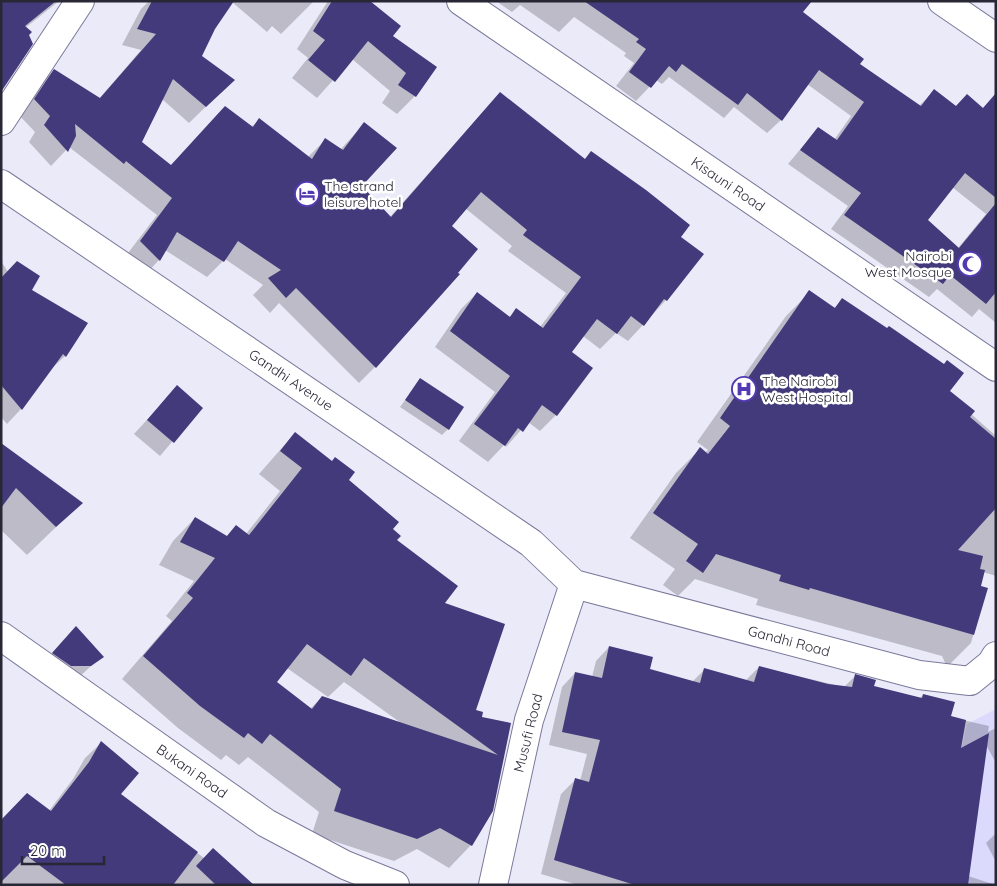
<svg xmlns="http://www.w3.org/2000/svg" width="997" height="886" viewBox="0 0 997 886" font-family="Quicksand,sans-serif">
	<style>
		.green { fill: #dbdafd }
		.shadow { fill: #0003; fill-rule: evenodd }
		.building { fill: #433a7b; fill-rule: evenodd }
		.lines { fill: none; stroke-linecap: round; stroke-linejoin: round }
		.minor-casing { stroke: #7b799a; stroke-width: 30 }
		.major-casing { stroke: #7b799a; stroke-width: 30 }
		.minor { stroke: #fff; stroke-width: 28 }
		.major { stroke: #fff; stroke-width: 28 }
		.labels { text-anchor: middle; dominant-baseline: central; stroke-width: 5; stroke-linejoin: round; paint-order: stroke }
		.street-label { font-size: 14px; fill: #282735; stroke: #fff }
		.poi-label { font-size: 14px; fill: #282735; stroke: #fff; text-anchor: start }
	</style>
	<rect width="100%" height="100%" fill="#ebeaf9"/>
	<!-- green -->
	<path class="green" d="M996,709V885H931L967,724Z"/>
	<!-- shadow -->
	<path class="shadow" d="M1,1H59L25,28Z
		M149,1H314L281,34L272,26L267,32L232,2L214,28L200,57L233,80L189,123L162,99L140,142L170,166L251,127L259,120L308,157L325,140L340,150L364,124L361,186L389,218L500,93L584,160L591,153L679,237L666,300L628,341L616,333L600,349L583,336L570,352L591,368L556,415L540,431L528,422L506,447L504,445L488,462L459,441L495,392L435,347L461,309L477,293L508,318L517,310L540,327L566,293L508,251L512,246L465,208L450,226L375,367L359,383L279,303L270,313L253,295L263,285L225,259L207,277L165,250L159,260L144,276L125,257L157,215L69,147L51,166L29,142L35,132L19,115L38,86L54,70L99,99L141,50L122,45L141,9Z
		M328,1H368L391,36L436,67L415,96L397,114L382,103L390,91L352,59L317,98L292,78L308,58L297,49Z
		M496,1H810L801,12L858,64L919,106L934,91L955,107L967,96L996,118V323L979,309L972,317L937,289L929,297L831,229L848,206L788,164L818,128L834,140L851,116L807,84L781,120L767,133L734,107L724,118L669,77L662,84L656,80L636,101L616,86L634,63L624,56L626,53L574,17L559,32L520,5L512,12ZM952,187L986,214L958,248L926,220Z
		M1,261L8,272L30,291L86,323L65,356L50,370L21,409L7,424L1,417Z
		M810,292L833,309L842,300L996,436V576L983,572L979,587L986,589L971,643L947,667L942,656L756,605L758,599L695,579L678,596L663,585L675,569L630,538L676,473L700,449L705,453L708,450L697,442L786,316Z
		M420,380L448,429L442,435L400,407Z
		M177,387L201,408L160,456L134,434Z
		M295,433L348,481L391,529L396,540L443,603L474,710L480,718L509,724L471,845L449,868L417,849L394,861L312,834L319,812L248,757L239,765L226,755L221,760L178,728L122,679L172,621L166,616L194,581L159,565L173,541L195,518L226,537L236,526L246,534L280,491L259,474ZM287,668L328,697L344,682L401,723L322,697L310,709L275,683Z
		M1,444L81,503L27,555L1,530Z
		M63,641L102,656L77,679L40,667Z
		M609,647L649,670L692,682L704,670L745,681L759,667L844,687L855,676L873,687L920,698L923,695L950,717L989,726L988,732L996,728V763L986,745L968,876L996,885H578L541,874L561,794L575,780L580,781L587,754L549,745L562,687L575,673L592,677L596,661Z
		M101,743L119,794L204,858L252,885H1V821L49,811L73,779L85,758Z
		M996,833V862L986,843Z"/>
	<!-- building -->
	<path class="building" d="M1,1H56L25,26L32,32L29,35L33,44L1,92Z
		M152,1H234L215,29L202,56L235,80L206,107L173,79L142,142L171,165L225,106L253,127L259,118L312,159L325,138L343,150L364,122L397,148L362,186L391,217L500,92L585,159L591,151L646,190L690,225L681,237L704,254L667,301L664,299L644,326L631,316L617,334L597,319L572,352L593,368L557,416L542,405L523,432L518,428L505,446L474,424L510,376L450,331L477,292L510,317L516,308L543,328L581,277L523,235L527,230L481,192L452,226L478,249L458,273L460,274L376,368L296,288L286,298L268,278L281,270L238,241L224,262L177,232L160,261L140,241L172,198L126,161L124,164L75,124L76,136L68,152L44,125L50,116L34,99L54,69L100,98L156,34L137,29Z
		M332,1H370L401,26L393,36L437,67L416,97L398,85L406,73L368,41L335,82L308,60L325,40L313,31Z
		M584,1H812L803,12L864,59L860,64L921,106L934,89L956,106L967,94L983,108L996,93V198L965,173L928,220L959,248L996,203V292L986,304L950,275L943,284L844,215L861,193L800,150L818,127L837,140L864,102L819,70L782,121L747,93L738,105L682,64L676,72L669,66L651,88L629,72L646,49L636,42L639,39Z
		M17,261L40,276L32,290L88,323L66,357L63,354L22,410L1,385V278Z
		M809,290L835,308L842,298L887,328L889,326L944,364L947,360L964,373L950,391L975,411L970,417L996,439V508L958,550L983,556L980,569L985,570L981,586L988,588L974,635L810,588L809,590L779,581L781,575L716,554L703,573L686,561L698,544L653,513L700,447L708,454L730,426L720,418Z
		M420,378L464,407L449,430L405,400Z
		M177,385L203,408L174,443L147,420Z
		M295,432L332,461L335,457L355,472L349,480L399,522L393,529L401,536L397,540L458,586L445,603L505,624L476,710L483,712L482,717L511,723L493,811L472,846L440,828L417,839L334,811L341,789L270,734L262,744L248,733L244,738L200,706L143,656L193,598L187,593L215,558L180,542L195,517L227,536L236,525L249,535L302,468L280,451ZM307,644L351,676L364,658L498,755L322,696L312,709L277,682Z
		M1,443L83,503L56,527L16,488L1,508Z
		M76,626L104,657L91,666H71L52,653Z
		M609,646L653,657L650,669L700,683L704,668L754,682L759,666L828,684L852,687L855,674L876,680L874,686L922,698L923,694L955,702L951,716L966,720L961,748L989,733L968,885H635L554,860L575,778L589,782L600,740L562,732L575,672L602,678Z
		M101,741L139,773L121,794L198,852L173,885H66L27,856L1,882V820L27,793L51,811L89,762Z
		M213,848L254,885H216L196,866Z"/>
	<g class="lines">
		<defs>
			<path id="minor" d="M461,1L996,367
				M1,121L80,1
				M1,184L531,543L574,584L919,675L970,681L991,664L996,656
				M1,636L266,823L345,865L395,885
				M493,885L529,720L574,584"/>
			<path id="major" d="M942,1L996,38"/>
		</defs>
		<!-- minor casing -->
		<use href="#minor" class="minor-casing"/>
		<!-- major casing -->
		<use href="#major" class="major-casing"/>
		<!-- minor -->
		<use href="#minor" class="minor"/>
		<!-- major -->
		<use href="#major" class="major"/>
	</g>
	<!-- icons -->
	<defs>
		<symbol id="hotel-ring" viewBox="-11 -11 22 22"><circle r="9.5" fill="#fff" stroke="#543ab2" stroke-width="1.5"/><path d="M-6-4.5h1.5V1H6V5H4.5V3h-9V5H-6ZM-4 0a1.8 1.8 0 1 1 3.6 0ZM.5 0V-2.5h3Q6-2.5 6 0Z" fill="#543ab2"/></symbol>
		<symbol id="mosque-ring" viewBox="-11 -11 22 22"><circle r="9.5" fill="#fff" stroke="#543ab2" stroke-width="1.5"/><path d="M3.5-4.9A6 6 0 1 0 3.5 4.9A5 5 0 1 1 3.5-4.9Z" fill="#543ab2"/></symbol>
		<symbol id="hospital-ring" viewBox="-11 -11 22 22"><circle r="9.5" fill="#fff" stroke="#543ab2" stroke-width="1.5"/><path d="M-5-5h3v3.5h4V-5h3V5h-3V1.5h-4V5h-3Z" fill="#543ab2"/></symbol>
	</defs>
	<g fill-rule="evenodd">
		<use href="#hotel-ring" x="293" y="180" width="28" height="28"/>
		<use href="#mosque-ring" x="956" y="250" width="28" height="28"/>
		<use href="#hospital-ring" x="730" y="375" width="28" height="28"/>
	</g>
	<g class="labels">
		<!-- street labels -->
		<g class="street-label">
			<text transform="translate(728 184) rotate(34)">Kisauni Road</text>
			<text transform="translate(291 380) rotate(34)">Gandhi Avenue</text>
			<text transform="translate(789 641) rotate(15)">Gandhi Road</text>
			<text transform="translate(528 733) rotate(-76)">Musufi Road</text>
			<text transform="translate(192 771) rotate(35)">Bukani Road</text>
		</g>
		<!-- poi labels -->
		<g class="poi-label">
			<text x="324" y="186">The strand<tspan x="324" dy="16">leisure hotel</tspan></text>
			<text x="952" y="256" text-anchor="end">Nairobi<tspan x="952" dy="16">West Mosque</tspan></text>
			<text x="762" y="381">The Nairobi<tspan x="762" dy="16">West Hospital</tspan></text>
		</g>
	</g>
	<!-- border -->
	<rect width="997" height="886" fill="none" stroke="#282735" stroke-width="5"/>
	<!-- scale -->
	<path d="M22 856v8h82v-8" fill="none" stroke="#282735" stroke-width="2.5"/>
	<text x="30" y="856" font-size="15" fill="#282735" stroke="#ffffff" stroke-width="4" paint-order="stroke">20 m</text>
</svg>
